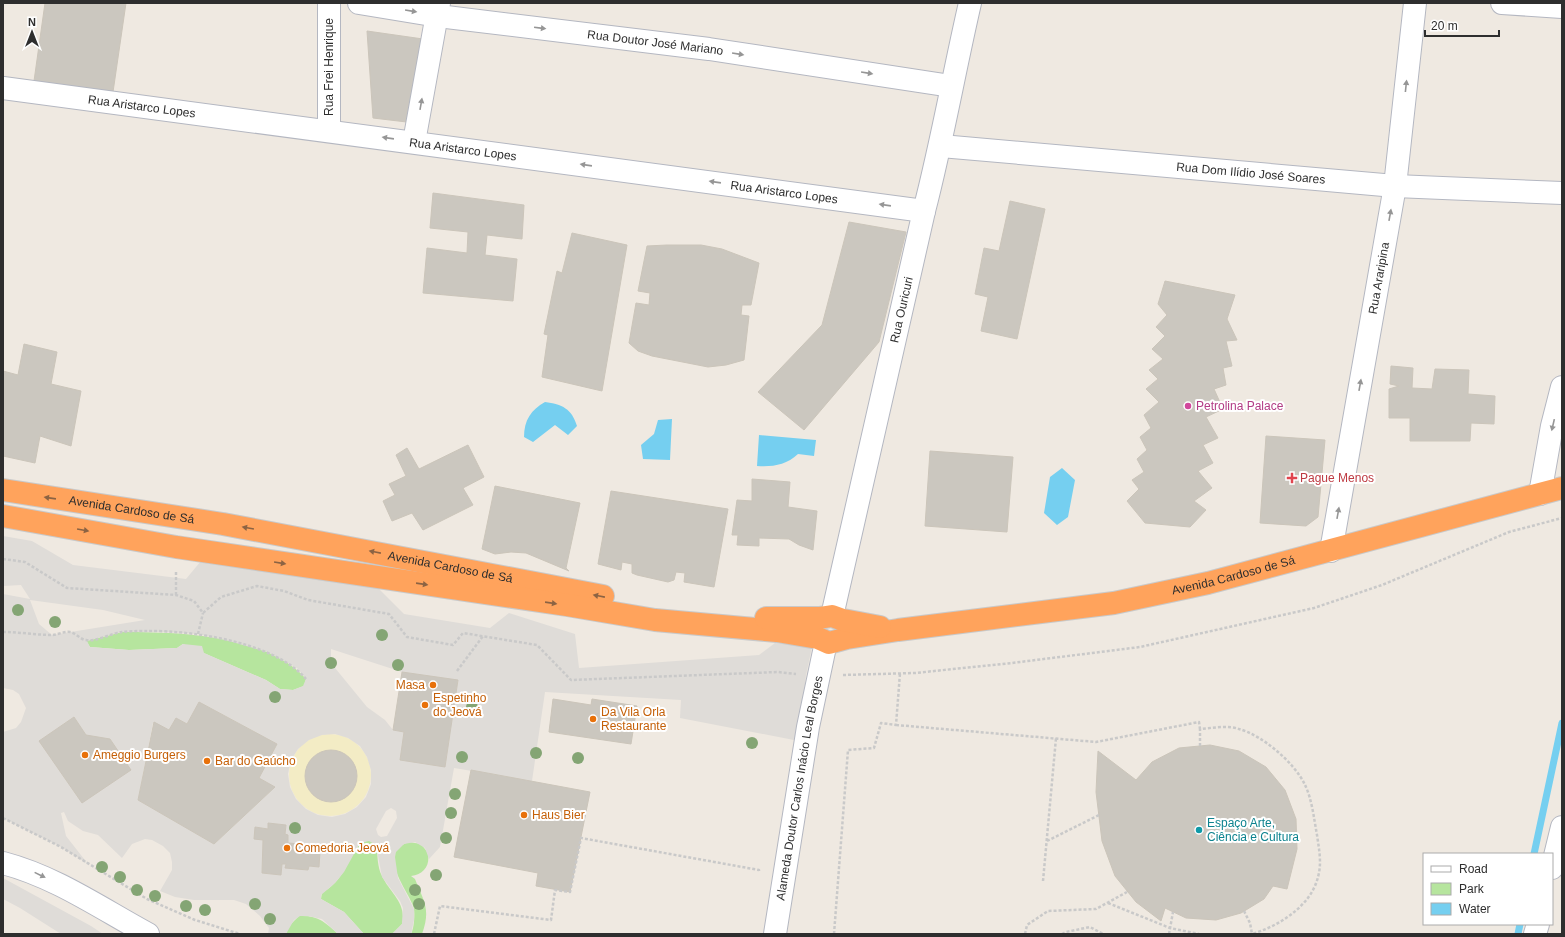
<svg xmlns="http://www.w3.org/2000/svg" width="1565" height="937" viewBox="0 0 1565 937" font-family="Helvetica,sans-serif">
	<style>
		.green { fill: #b6e59e }
		.sand { fill: #f3ecc5 }
		.plaza { fill: #dfdcd8; fill-rule: evenodd }
		.water { fill: #75cff0 }
		.lines { fill: none; stroke-linecap: round; stroke-linejoin: round }
		.stream { stroke: #75cff0; stroke-width: 7 }
		.building { fill: #cbc7bf; stroke: #cbc5ba }
		.minor-casing { stroke: #b4b7c1; stroke-width: 24 }
		.highway-casing { stroke: #c9c9c9; stroke-width: 24 }
		.path { stroke: #c9c9c9; stroke-width: 2.5; stroke-dasharray: 3 2; stroke-linecap: butt }
		.minor { stroke: #fff; stroke-width: 22 }
		.highway { stroke: #ffa35c; stroke-width: 22 }
		.tree { fill: #84a574 }
		.oneway { fill: #969696 }
		.oneway2 { fill: #8c6343 }
		.hotel-dot { fill: #d1479c; stroke: #fff; stroke-width: 1.5 }
		.health-dot { fill: #e0444e; stroke: #fff; stroke-width: 1.5 }
		.food-dot { fill: #e8710a; stroke: #fff; stroke-width: 1.5 }
		.culture-dot { fill: #0f9aa8; stroke: #fff; stroke-width: 1.5 }
		.labels { text-anchor: middle; dominant-baseline: central; stroke-width: 4; stroke-linejoin: round; paint-order: stroke }
		.street-label { font-size: 12px; fill: #2e2e2e; stroke: #fff }
		.hotel-label { font-size: 12px; fill: #b23c85; stroke: #fff; text-anchor: start }
		.health-label { font-size: 12px; fill: #be3a42; stroke: #fff; text-anchor: start }
		.food-label { font-size: 12px; fill: #c56008; stroke: #fff; text-anchor: start }
		.culture-label { font-size: 12px; fill: #0d838f; stroke: #fff; text-anchor: start }
	</style>
	<rect width="100%" height="100%" fill="#efe9e1"/>
	<!-- green -->
	<path class="green" d="M122,632C177,632 267,634 306,679L304,686L293,690L280,689L266,680L183,644L177,648L129,650L90,647L86,641Z
		M366,841H371L376,845C378,855 377,867 382,876C390,893 407,903 402,924L392,934H364L344,912L321,899L322,893C344,880 346,863 360,843Z
		M409,842L421,844L428,853C430,866 424,874 411,876L415,879C424,902 431,909 422,934H411C414,929 415,915 414,909C410,892 374,853 409,842Z
		M299,916C318,915 325,922 338,934H286L288,927Z"/>
	<!-- sand -->
	<path class="sand" d="M289 775a41 41 0 1 1 82 0a41 41 0 1 1-82 0Z"/>
	<!-- plaza -->
	<path class="plaza" d="M3,536L32,541L73,565L186,579L201,561L378,588L404,614L490,628L509,613L575,634L579,668L759,655L775,643L812,647L806,675L799,741L680,718L681,700L545,692L532,781L454,768L440,847L429,859L425,848L415,842L404,844L396,852L395,857L398,878L414,909V920L411,934H392L402,924L403,908L400,901L382,877L376,845L369,841L360,843L344,872L335,883L321,895V899L344,912L364,934H338L322,919L308,916H300L294,920L286,934H268L269,928L260,916L246,904L234,900H194L175,897L160,891L172,870V862L170,853L163,846L152,840L145,839L132,844L122,858L98,835L83,831L68,821L64,812L61,813L66,836L88,864L61,847L3,818V732L16,728L21,722L26,708L19,694L13,690L3,688V594L30,599L21,585L3,586ZM30,600L103,610L145,620L52,635L39,624ZM122,632H163L198,634L229,641L267,652L297,668L306,679L303,686L293,690L280,689L266,680L204,653L202,646L183,644L177,648L129,650L90,647L87,641ZM331,649L402,672L458,681L445,766L400,760L404,732L393,730L385,720L367,707L331,663ZM199,702L277,744L259,778L275,787L214,844L138,800L153,723L169,730L176,718L187,724ZM74,717L86,735L40,741ZM335,734L348,738L360,746L367,757L371,770V784L366,797L357,807L345,814L332,817L318,815L306,809L296,799L290,787L288,774L291,760L298,749L309,740L322,735ZM391,808L396,811L397,818L387,836L381,837L378,835L376,829L386,811ZM269,823L286,825L285,834L288,835V843L311,845V851L320,852L319,867L309,866L308,870L285,868L286,864H282L281,875L262,873L263,840L255,827L268,829Z
		M3,878L91,926L103,934H61L20,908L3,899Z"/>
	<!-- water -->
	<path class="water" d="M545,402C562,404 572,409 577,426L568,435L555,425L533,442L524,437C524,420 531,410 545,402Z
		M672,419L670,460L643,459L641,445L654,434L658,420Z
		M759,435L816,440L814,456L798,454C786,465 773,467 757,466Z
		M1062,468L1075,480L1068,517L1057,525L1044,513L1050,477Z"/>
	<g class="lines">
		<!-- stream -->
		<path class="stream" d="M1534,854L1562,723
			M1518,934L1520,924"/>
	</g>
	<!-- building -->
	<path class="building" d="M45,3H126L113,92L34,81Z
		M367,31L430,40L415,123L373,118Z
		M433,193L524,205L522,239L487,235L485,255L517,259L513,301L423,293L427,248L467,253L468,232L430,228Z
		M1010,201L1045,209L1017,339L981,331L988,297L975,294L984,248L999,251Z
		M849,222L906,232L879,342L804,430L758,392L822,325Z
		M572,233L627,245L602,391L542,377L548,335L544,334L557,271L562,273Z
		M667,245H701L722,249L759,263L751,305H742L741,315L749,316L744,360L726,365L708,367L652,356L638,351L629,343L636,303L649,305L650,293L638,291L647,246Z
		M1165,281L1235,295L1227,319L1237,340L1226,341L1232,366L1223,368L1226,385L1214,389L1223,409L1206,417L1218,438L1203,445L1213,463L1198,471L1212,488L1194,501L1206,510L1190,527L1145,523L1127,501L1139,489L1132,480L1144,472L1137,459L1147,450L1140,437L1151,428L1144,415L1159,402L1146,389L1158,379L1149,370L1163,359L1152,349L1165,336L1156,327L1167,315L1158,304Z
		M24,344L57,352L51,384L81,391L71,446L40,436L35,463L3,456V371L18,375Z
		M1391,366L1413,368L1412,388L1432,389L1435,369L1469,370L1468,394L1495,396L1494,424L1471,423L1470,441H1410V418H1389V389L1399,386L1390,384Z
		M1266,436L1325,440L1318,517L1306,526L1260,523Z
		M468,445L484,477L463,488L473,505L423,530L412,513L392,521L383,501L395,495L389,484L406,476L396,455L407,448L419,469Z
		M930,451L1013,457L1007,532L925,526Z
		M752,479L790,482L788,507L817,511L813,550L799,545L789,539L759,538V546L737,545L738,535H732L737,500L752,501Z
		M495,486L580,503L566,568L569,571L526,553L511,552L495,554L482,549Z
		M611,491L728,509L714,587L684,582L685,573L676,572L674,580L668,582L637,575L632,573V564L622,562L621,570L598,564Z
		M402,672L458,680L445,767L400,760L404,732L393,730Z
		M553,699L591,705L592,699L637,706L631,744L549,732Z
		M199,702L277,744L259,778L275,787L214,844L138,800L154,722L169,730L176,718L187,724Z
		M74,717L86,735L110,739L131,770L82,803L39,741Z
		M1210,745L1239,751L1266,767L1285,790L1296,819L1297,849L1287,889L1273,886L1264,899L1241,913L1216,920L1186,918L1165,908L1161,921L1136,902L1115,876L1102,841L1096,792L1098,751L1136,780L1152,762L1179,748Z
		M305 776a26 26 0 1 1 52 0a26 26 0 1 1-52 0Z
		M471,770L590,792L570,892L536,886L538,873L454,857Z
		M268,823L286,825L285,834L288,835V843L311,845V851L320,852L319,867L309,866L308,870L285,868L286,864H282L281,875L262,873L263,840L254,839L255,827L268,829Z"/>
	<g class="lines">
		<defs>
			<g id="minor">
				<path d="M329,3V130"/>
				<path id="s1" d="M359,3L438,16L709,49L951,86"/>
				<path d="M1502,3L1562,7"/>
				<path id="s2" d="M3,88L924,211"/>
				<path d="M414,142L439,3"/>
				<path id="s3" d="M941,146L1395,186L1562,193"/>
				<path d="M1540,494L1552,426L1562,387"/>
				<path id="s4" d="M1331,551L1395,186L1415,3"/>
				<path id="s5" d="M832,616L924,211C942,142 954,72 970,3"/>
				<path d="M3,863C56,877 100,908 148,934"/>
				<path d="M1552,868L1562,827"/>
				<path id="s6" d="M775,934L808,727L826,642"/>
				<path d="M1535,934L1538,924"/>
			</g>
			<g id="highway">
				<path id="s7" d="M3,490L223,524L603,596"/>
				<path id="s8" d="M3,516L176,547L567,605L655,620L777,631L818,638L829,643L847,638L898,630L1114,603L1208,583L1562,488"/>
				<path d="M766,618H819L832,616L843,620L880,627"/>
			</g>
		</defs>
		<!-- minor casing -->
		<use href="#minor" class="minor-casing"/>
		<!-- highway casing -->
		<use href="#highway" class="highway-casing"/>
		<!-- path -->
		<path class="path" d="M3,559L25,562L67,588L176,595L194,601L203,613L221,597L257,586L284,591L308,600L389,614L407,637L453,645L463,633L537,645L571,680L778,672L796,674
			M176,595V572
			M3,632C19,632 36,635 52,635C57,635 64,631 70,632C76,633 81,640 86,640C96,642 112,633 122,632C173,627 271,638 306,679
			M198,634L203,613
			M457,671L483,636
			M843,675L915,673L1012,663L1140,647L1314,608L1382,585L1509,532L1562,518
			M896,725L1096,742L1199,722L1200,729
			M1200,746V729C1212,728 1228,725 1239,729C1262,735 1295,763 1305,785C1312,799 1314,819 1317,835C1319,849 1322,863 1318,877C1311,906 1279,926 1252,934
			M3,818L61,847L147,899L195,920L240,934
			M1047,841L1099,815
			M1043,881L1056,738
			M1108,903L1170,928L1199,934
			M1244,911L1250,923L1252,934
			M434,934L440,906L551,920L555,890L570,892L581,838L759,870V872
			M834,934L848,750L874,748L881,723L896,725L900,673
			M1025,934L1027,925L1048,911L1096,909L1127,892
			M1062,934L1066,932L1090,927L1103,934
			M1169,934L1173,912"/>
		<!-- minor -->
		<use href="#minor" class="minor"/>
		<!-- highway -->
		<use href="#highway" class="highway"/>
	</g>
	<!-- trees -->
	<g class="tree">
		<circle cx="18" cy="610" r="6"/>
		<circle cx="55" cy="622" r="6"/>
		<circle cx="382" cy="635" r="6"/>
		<circle cx="331" cy="663" r="6"/>
		<circle cx="398" cy="665" r="6"/>
		<circle cx="275" cy="697" r="6"/>
		<circle cx="472" cy="707" r="6"/>
		<circle cx="752" cy="743" r="6"/>
		<circle cx="536" cy="753" r="6"/>
		<circle cx="462" cy="757" r="6"/>
		<circle cx="578" cy="758" r="6"/>
		<circle cx="455" cy="794" r="6"/>
		<circle cx="451" cy="813" r="6"/>
		<circle cx="295" cy="828" r="6"/>
		<circle cx="446" cy="838" r="6"/>
		<circle cx="102" cy="867" r="6"/>
		<circle cx="436" cy="875" r="6"/>
		<circle cx="120" cy="877" r="6"/>
		<circle cx="137" cy="890" r="6"/>
		<circle cx="415" cy="890" r="6"/>
		<circle cx="155" cy="896" r="6"/>
		<circle cx="255" cy="904" r="6"/>
		<circle cx="419" cy="904" r="6"/>
		<circle cx="186" cy="906" r="6"/>
		<circle cx="205" cy="910" r="6"/>
		<circle cx="270" cy="919" r="6"/>
	</g>
	<!-- one-way arrows -->
	<defs><path id="oneway-solid" d="M-6-.8H1V-3.2L6.5 0L1 3.2V.8H-6Z"/></defs>
	<g class="oneway">
		<use href="#oneway-solid" transform="translate(411 11) rotate(9)"/>
		<use href="#oneway-solid" transform="translate(540 28) rotate(7)"/>
		<use href="#oneway-solid" transform="translate(738 54) rotate(9)"/>
		<use href="#oneway-solid" transform="translate(867 73) rotate(9)"/>
		<use href="#oneway-solid" transform="translate(1406 86) rotate(-84)"/>
		<use href="#oneway-solid" transform="translate(421 104) rotate(-80)"/>
		<use href="#oneway-solid" transform="translate(388 138) rotate(-172)"/>
		<use href="#oneway-solid" transform="translate(586 165) rotate(-172)"/>
		<use href="#oneway-solid" transform="translate(715 182) rotate(-172)"/>
		<use href="#oneway-solid" transform="translate(885 205) rotate(-172)"/>
		<use href="#oneway-solid" transform="translate(1390 215) rotate(-80)"/>
		<use href="#oneway-solid" transform="translate(1360 385) rotate(-80)"/>
		<use href="#oneway-solid" transform="translate(1553 425) rotate(103)"/>
		<use href="#oneway-solid" transform="translate(1338 513) rotate(-80)"/>
		<use href="#oneway-solid" transform="translate(40 875) rotate(26)"/>
	</g>
	<g class="oneway2">
		<use href="#oneway-solid" transform="translate(50 498) rotate(-172)"/>
		<use href="#oneway-solid" transform="translate(248 528) rotate(-170)"/>
		<use href="#oneway-solid" transform="translate(83 530) rotate(10)"/>
		<use href="#oneway-solid" transform="translate(375 552) rotate(-169)"/>
		<use href="#oneway-solid" transform="translate(280 563) rotate(9)"/>
		<use href="#oneway-solid" transform="translate(422 584) rotate(8)"/>
		<use href="#oneway-solid" transform="translate(599 596) rotate(-169)"/>
		<use href="#oneway-solid" transform="translate(551 603) rotate(8)"/>
	</g>
	<!-- markers -->
	<circle class="hotel-dot" cx="1188" cy="406" r="4"/>
	<path class="health-dot" d="M1290 472h4v4h4v4h-4v4h-4v-4h-4v-4h4z"/>
	<g class="food-dot">
		<circle cx="433" cy="685" r="4"/>
		<circle cx="425" cy="705" r="4"/>
		<circle cx="593" cy="719" r="4"/>
		<circle cx="85" cy="755" r="4"/>
		<circle cx="207" cy="761" r="4"/>
		<circle cx="524" cy="815" r="4"/>
		<circle cx="287" cy="848" r="4"/>
	</g>
	<circle class="culture-dot" cx="1199" cy="830" r="4"/>
	<g class="labels">
		<!-- street labels -->
		<g class="street-label">
			<text stroke="none"><textPath href="#s1" startOffset="299">Rua Doutor José Mariano</textPath></text>
			<text transform="translate(329 67) rotate(-90)">Rua Frei Henrique</text>
			<text stroke="none"><textPath href="#s2" startOffset="140">Rua Aristarco Lopes</textPath></text>
			<text stroke="none"><textPath href="#s2" startOffset="464">Rua Aristarco Lopes</textPath></text>
			<text stroke="none"><textPath href="#s3" startOffset="311">Rua Dom Ilídio José Soares</textPath></text>
			<text stroke="none"><textPath href="#s2" startOffset="788">Rua Aristarco Lopes</textPath></text>
			<text stroke="none"><textPath href="#s4" startOffset="277">Rua Araripina</textPath></text>
			<text stroke="none"><textPath href="#s5" startOffset="314">Rua Ouricuri</textPath></text>
			<text stroke="none"><textPath href="#s7" startOffset="130">Avenida Cardoso de Sá</textPath></text>
			<text stroke="none"><textPath href="#s7" startOffset="454">Avenida Cardoso de Sá</textPath></text>
			<text stroke="none"><textPath href="#s8" startOffset="1247">Avenida Cardoso de Sá</textPath></text>
			<text stroke="none"><textPath href="#s6" startOffset="148">Alameda Doutor Carlos Inácio Leal Borges</textPath></text>
		</g>
		<!-- hotel labels -->
		<g class="hotel-label">
			<text x="1196" y="406">Petrolina Palace</text>
		</g>
		<!-- health labels -->
		<g class="health-label">
			<text x="1300" y="478">Pague Menos</text>
		</g>
		<!-- food labels -->
		<g class="food-label">
			<text x="425" y="685" text-anchor="end">Masa</text>
			<text x="433" y="698">Espetinho<tspan x="433" dy="14">do Jeová</tspan></text>
			<text x="601" y="712">Da Vila Orla<tspan x="601" dy="14">Restaurante</tspan></text>
			<text x="93" y="755">Ameggio Burgers</text>
			<text x="215" y="761">Bar do Gaúcho</text>
			<text x="532" y="815">Haus Bier</text>
			<text x="295" y="848">Comedoria Jeová</text>
		</g>
		<!-- culture labels -->
		<g class="culture-label">
			<text x="1207" y="823">Espaço Arte,<tspan x="1207" dy="14">Ciência e Cultura</tspan></text>
		</g>
	</g>
	<!-- border -->
	<rect width="1565" height="937" fill="none" stroke="#2e2e2e" stroke-width="8"/>
	<!-- legend -->
	<rect x="1423" y="853" width="130" height="72" fill="#ffffff" stroke="#ababab"/>
	<rect x="1431" y="866" width="20" height="6" fill="#ffffff" stroke="#ababab"/>
	<text x="1459" y="873" font-size="12" fill="#2e2e2e">Road</text>
	<rect x="1431" y="883" width="20" height="12" fill="#b6e59e" stroke="#ababab"/>
	<text x="1459" y="893" font-size="12" fill="#2e2e2e">Park</text>
	<rect x="1431" y="903" width="20" height="12" fill="#75cff0" stroke="#ababab"/>
	<text x="1459" y="913" font-size="12" fill="#2e2e2e">Water</text>
	<!-- north arrow -->
	<g transform="translate(32 32)" stroke="#ffffff" stroke-width="3" paint-order="stroke">
	<path d="M0-3L7 15L0 10L-7 15Z" fill="#2e2e2e"/>
	<text y="-6" font-size="11" font-weight="bold" text-anchor="middle" fill="#2e2e2e">N</text>
	</g>
	<!-- scale -->
	<path d="M1425 30v6h74v-6" fill="none" stroke="#2e2e2e" stroke-width="2"/>
	<text x="1431" y="30" font-size="12" fill="#2e2e2e" stroke="#ffffff" stroke-width="3" paint-order="stroke">20 m</text>
</svg>
